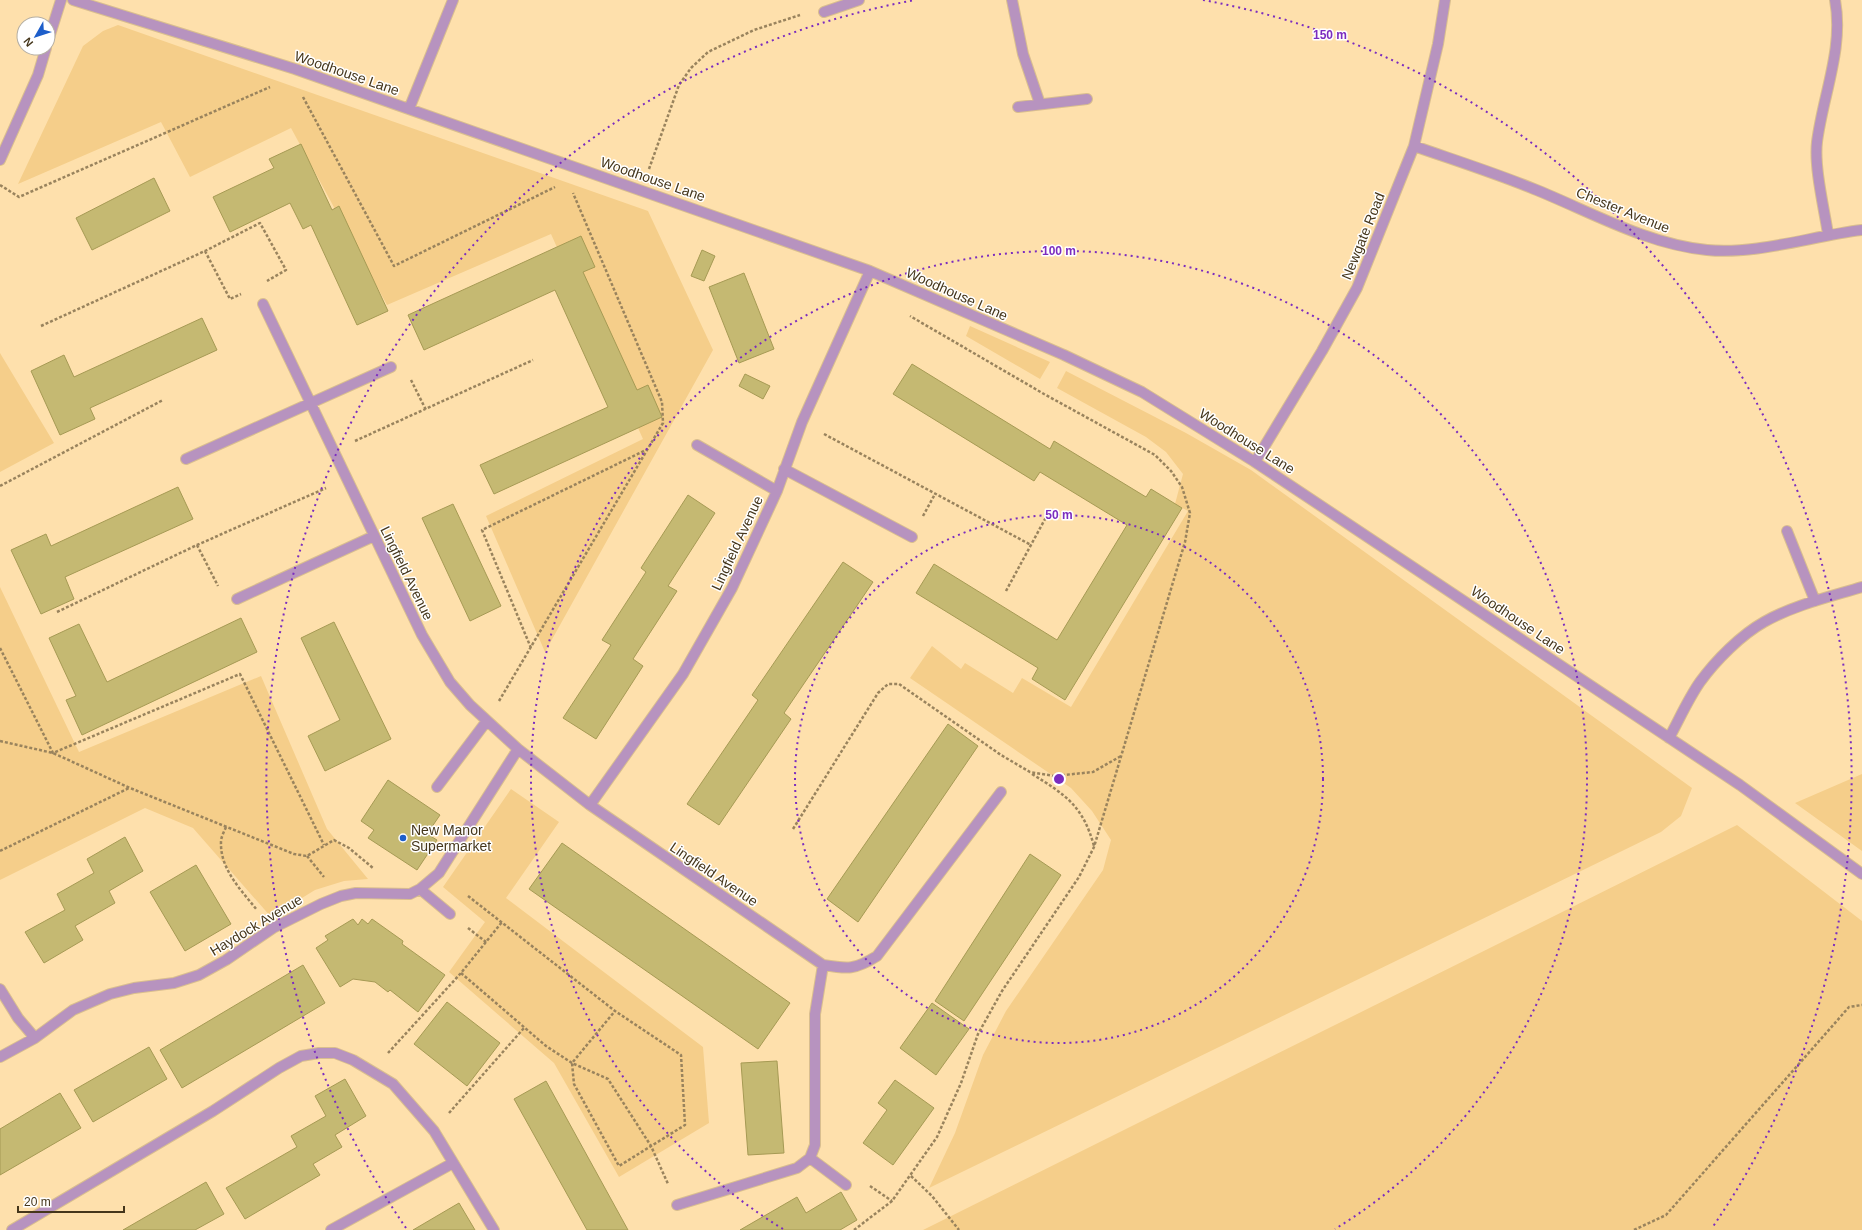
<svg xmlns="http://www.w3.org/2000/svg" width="1862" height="1230" viewBox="0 0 1862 1230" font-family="Arial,sans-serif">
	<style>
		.green { fill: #f5ce8a }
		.building { fill: #c5b972; stroke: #a69a54 }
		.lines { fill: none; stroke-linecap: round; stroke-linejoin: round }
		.minor-casing { stroke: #d9be8f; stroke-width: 12 }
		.path { stroke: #99835d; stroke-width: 2.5; stroke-dasharray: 3 2; stroke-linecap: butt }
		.minor { stroke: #b793bf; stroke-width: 10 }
		.ring { fill: none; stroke: #7b2cbf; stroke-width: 2; stroke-dasharray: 2 4 }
		.poi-dot { fill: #1d5eca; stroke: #fff; stroke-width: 1.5 }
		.labels { text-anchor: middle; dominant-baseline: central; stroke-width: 3; stroke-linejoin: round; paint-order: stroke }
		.street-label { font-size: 14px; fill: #45361b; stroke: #fff }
		.poi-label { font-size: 14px; fill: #45361b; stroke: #fff; text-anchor: start }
		.centre { fill: #7b2cbf; stroke: #fff; stroke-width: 2 }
		.ring-label { font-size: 12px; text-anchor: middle; font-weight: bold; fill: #7b2cbf; stroke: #fff; stroke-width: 3; stroke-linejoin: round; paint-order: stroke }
	</style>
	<rect width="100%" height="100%" fill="#fee0ac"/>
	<!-- green -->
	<path class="green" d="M118,25L648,211L713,350L545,652L486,516L643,439L551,234L387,305L291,128L190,177L161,122L18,184L83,46L103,31Z
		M970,326L1050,362L1040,379L966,336Z
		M0,353L54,443L0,472Z
		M1066,371L1186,433L1251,470L1692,788L1681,816L1661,832L929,1188L955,1133L983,1055L1006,1011L1103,870L1111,840L1092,811L1071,788L910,678L932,646L961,669L965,663L1013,693L1022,678L1071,707L1188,511L1175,504L1183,474L1166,452L1146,437L1057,388Z
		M0,587L79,752L261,676L327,829L368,879L344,881L315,890L271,917L193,828L145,808L0,880Z
		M1862,774V851L1795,803Z
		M511,789L559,822L506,898L703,1047L709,1123L619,1177L554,1063L449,972L485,922L443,887Z
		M1737,825L1862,921V1230H923Z"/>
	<!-- building -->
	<path class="building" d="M301,144L332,210L339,206L388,311L357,325L311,225L303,229L290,203L230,232L213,197L274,168L269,159Z
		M154,178L170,211L92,250L76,218Z
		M581,236L595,267L583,272L637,390L648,385L662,417L494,494L480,465L608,407L555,290L424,350L408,315Z
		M702,250L715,256L704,281L691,276Z
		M744,273L774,349L739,363L709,287Z
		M202,318L217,350L90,408L95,419L60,435L31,371L64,355L74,377Z
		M912,364L1050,449L1054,441L1146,497L1151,489L1182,508L1065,700L1032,679L1038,668L916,593L934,564L1057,640L1127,525L1040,472L1034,481L893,394Z
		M745,374L770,386L763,399L739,386Z
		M178,487L193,519L65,577L74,599L41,614L11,550L46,534L51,546Z
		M688,495L715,513L668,586L677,591L633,659L643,666L596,739L563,718L611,645L602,640L646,572L641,568Z
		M453,504L501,606L470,621L422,518Z
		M843,562L873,582L784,713L791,719L719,825L687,804L758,700L752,695Z
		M241,618L257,652L82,735L66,700L76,696L49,638L79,624L107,682Z
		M334,622L391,739L325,771L308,736L340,720L301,638Z
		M948,724L978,746L858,922L827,899Z
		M388,780L440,815L427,834L437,840L417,870L368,838L374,830L361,821Z
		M125,837L143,871L109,891L115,903L75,926L83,940L44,963L25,932L65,910L57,894L94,873L87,859Z
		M562,843L790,1003L758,1049L529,889Z
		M1030,854L1061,875L964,1021L935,1001Z
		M196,865L231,924L185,951L150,892Z
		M353,919L358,925L362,919L368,924L372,919L403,941L402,944L445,975L418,1012L390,990L388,992L375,982L353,979L340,987L316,948L328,940L325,936Z
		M303,965L325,1003L182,1088L160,1050Z
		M447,1002L500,1043L467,1086L414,1044Z
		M932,1003L969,1029L936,1075L900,1048Z
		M149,1047L167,1079L93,1122L74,1090Z
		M777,1061L784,1153L748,1155L741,1063Z
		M345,1079L366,1116L335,1135L342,1147L313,1164L320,1175L245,1219L226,1188L297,1147L291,1136L326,1116L315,1096Z
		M895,1080L934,1108L893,1165L863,1143L887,1110L878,1103Z
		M546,1081L628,1230H587L514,1099Z
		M60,1093L81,1128L0,1175V1129Z
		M206,1182L224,1214L195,1230H123Z
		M841,1192L857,1220L840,1230H740L797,1197L806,1213Z
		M459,1203L475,1230H413Z"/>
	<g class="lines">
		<defs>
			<path id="minor" d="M73,0L295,69L870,271L1064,355L1142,392L1255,462L1740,785L1862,874
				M1012,0L1023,54L1040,104
				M824,12L859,0
				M48,41L61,0
				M1018,107L1087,99
				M409,109L453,0
				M1414,146C1454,160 1495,173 1534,189C1589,211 1646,244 1707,250C1756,255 1812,236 1862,230
				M0,160L38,75L46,48
				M1828,234C1824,208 1814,167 1817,142C1823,95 1844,48 1835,0
				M263,304L422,635L450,682L470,705L518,749L590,805L823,965C848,969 855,970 877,956L1001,792
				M697,445L777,491
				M186,459L391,367
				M1255,462L1322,351L1357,288L1414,146L1438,44L1445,0
				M784,469L912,537
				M1787,531L1815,601
				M237,599L374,536
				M1669,738C1679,720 1688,699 1700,682C1716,660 1741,635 1764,622C1794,605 1829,597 1862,587
				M437,787L486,722
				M590,805L683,674L732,588L777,491L802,422L870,271
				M420,889L450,914
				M0,989L18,1018L35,1038
				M0,1057L35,1038L73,1010L110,994L134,988L174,983L199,975L226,960L273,928L321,904L341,896L356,893L410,894L420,889L439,873L518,749
				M810,1158L846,1185
				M677,1205L797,1168L810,1158L815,1145V1014L823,965
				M12,1230L213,1111L279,1068L301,1056L319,1053H335L353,1060L393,1084L434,1131L494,1230
				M331,1230L453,1163"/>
		</defs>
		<!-- minor casing -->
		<use href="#minor" class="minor-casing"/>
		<!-- path -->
		<path class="path" d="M303,97L394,266L555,187
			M649,169L679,85L691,68L708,52L754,30L800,15
			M0,185L19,197L270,87
			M205,251L230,299L241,294
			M41,326L205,251L260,223L286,270L267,281
			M411,380L426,410
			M824,434L1031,545
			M355,441L533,360
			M0,486L163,400
			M923,516L935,494
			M197,545L218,586
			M1006,591L1051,508
			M57,612L197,545L326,488
			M0,648L53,753L240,674L324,845
			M531,648L482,530L648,449
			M499,701L663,423L662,402L573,193
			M0,741L53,753L130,788L294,854L307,856L334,840L349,848L373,868
			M1032,774C1066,795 1083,806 1094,846
			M226,827C224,832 221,837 221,842C220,869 241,890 257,910
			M793,829L878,693L888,684H899L1001,755L1030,772L1054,776L1093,772L1121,756
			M0,851L129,788
			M307,856L324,877
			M468,896L615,1011L681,1055L685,1125L619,1166L574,1084L572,1063L615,1011
			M468,928L486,942
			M461,973L546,1046L572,1063L608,1079L651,1146L668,1184
			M388,1053L461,973L502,922
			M449,1113L524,1028
			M911,1176L932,1196L959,1230
			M870,1186L892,1201
			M854,1230L892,1201L937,1137L961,1083L978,1034L1002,991L1079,877L1094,847L1185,542L1190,513L1182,487L1171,471L1155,455L1044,394L910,316
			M1634,1230L1666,1215L1849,1007L1862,1005"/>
		<!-- minor -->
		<use href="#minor" class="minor"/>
	</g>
	<!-- distance rings -->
	<g class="ring">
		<circle cx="1059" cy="779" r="264"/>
		<path d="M783 1229A528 528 0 1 1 1335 1229"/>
		<path d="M406 1228A792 792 0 0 1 915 0M1203 0A792 792 0 0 1 1712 1228"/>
	</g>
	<!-- markers -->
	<circle class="poi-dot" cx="403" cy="838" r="4"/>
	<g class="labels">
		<!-- street labels -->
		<g class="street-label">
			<text transform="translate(347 73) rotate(19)">Woodhouse Lane</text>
			<text transform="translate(653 179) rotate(19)">Woodhouse Lane</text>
			<text transform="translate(1623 210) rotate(22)">Chester Avenue</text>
			<text transform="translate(1363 236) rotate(-68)">Newgate Road</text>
			<text transform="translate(957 294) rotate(24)">Woodhouse Lane</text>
			<text transform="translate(1247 441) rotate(32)">Woodhouse Lane</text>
			<text transform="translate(737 543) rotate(-65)">Lingfield Avenue</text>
			<text transform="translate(407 573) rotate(64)">Lingfield Avenue</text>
			<text transform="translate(1518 620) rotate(34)">Woodhouse Lane</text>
			<text transform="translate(714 874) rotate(34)">Lingfield Avenue</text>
			<text transform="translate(256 925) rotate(-31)">Haydock Avenue</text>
		</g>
		<!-- poi labels -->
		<g class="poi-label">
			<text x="411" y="830">New Manor<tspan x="411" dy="16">Supermarket</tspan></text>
		</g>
	</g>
	<circle cx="1059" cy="779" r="6" class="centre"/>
	<g class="ring-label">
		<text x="1330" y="39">150 m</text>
		<text x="1059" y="255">100 m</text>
		<text x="1059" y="519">50 m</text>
	</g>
	<!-- north arrow -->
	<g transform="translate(36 36) rotate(231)"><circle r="19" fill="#ffffff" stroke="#b5afa4"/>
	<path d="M0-3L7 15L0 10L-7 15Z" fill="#1d5eca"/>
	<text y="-6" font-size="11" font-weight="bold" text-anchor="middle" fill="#45361b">N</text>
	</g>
	<!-- scale -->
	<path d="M18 1206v6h106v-6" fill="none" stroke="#45361b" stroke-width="2"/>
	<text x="24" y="1206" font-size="12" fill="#45361b" stroke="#ffffff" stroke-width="3" paint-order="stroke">20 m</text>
</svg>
